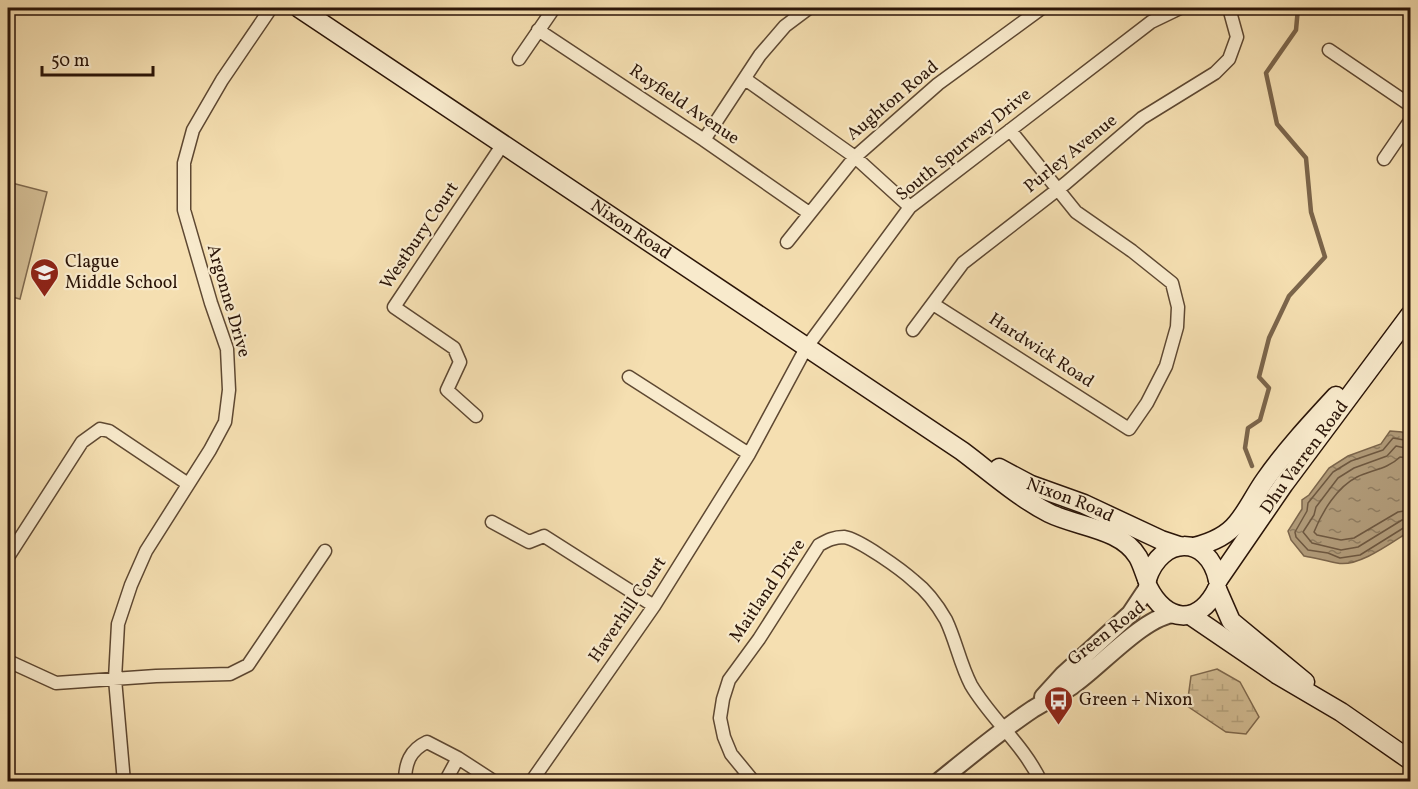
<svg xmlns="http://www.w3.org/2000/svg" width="1418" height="789" viewBox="0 0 1418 789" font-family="Vollkorn,serif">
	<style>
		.wetland { fill: url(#wetland-marsh); stroke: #7f694e; stroke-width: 1.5 }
		.pitch { fill: #d3bd94; stroke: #7f694e; stroke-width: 1.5 }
		.water { fill: url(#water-ripples); stroke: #7b654b; stroke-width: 1.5 }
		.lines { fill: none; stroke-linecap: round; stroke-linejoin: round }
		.shore { stroke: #6e5840; stroke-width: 1.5 }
		.stream { stroke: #7b654b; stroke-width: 4.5 }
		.minor-casing { stroke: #5e4832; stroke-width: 15 }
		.tertiary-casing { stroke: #5e4832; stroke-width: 20 }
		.secondary-casing { stroke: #2b1508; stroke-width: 21 }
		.minor { stroke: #f8eacc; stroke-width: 12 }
		.tertiary { stroke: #f8eacc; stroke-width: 16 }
		.secondary { stroke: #f8eacc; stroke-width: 18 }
		.labels { text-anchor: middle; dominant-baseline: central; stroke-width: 4.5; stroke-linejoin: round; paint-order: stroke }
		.street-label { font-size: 18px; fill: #2b1508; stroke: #f8eacc }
		.poi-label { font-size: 18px; fill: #2b1508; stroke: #f8eacc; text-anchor: start }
	</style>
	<defs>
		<pattern id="wetland-marsh" width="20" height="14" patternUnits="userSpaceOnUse" patternTransform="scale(1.5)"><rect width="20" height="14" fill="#d3bd94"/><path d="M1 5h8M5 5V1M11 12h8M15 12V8" fill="none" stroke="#b5a27e"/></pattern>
		<pattern id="water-ripples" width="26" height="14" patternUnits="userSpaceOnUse" patternTransform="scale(1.5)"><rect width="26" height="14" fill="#b09a78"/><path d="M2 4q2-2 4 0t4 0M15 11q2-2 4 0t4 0" fill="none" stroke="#8f7c60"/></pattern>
	</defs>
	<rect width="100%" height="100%" fill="#f5dfb1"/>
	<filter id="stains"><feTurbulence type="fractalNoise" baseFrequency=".00333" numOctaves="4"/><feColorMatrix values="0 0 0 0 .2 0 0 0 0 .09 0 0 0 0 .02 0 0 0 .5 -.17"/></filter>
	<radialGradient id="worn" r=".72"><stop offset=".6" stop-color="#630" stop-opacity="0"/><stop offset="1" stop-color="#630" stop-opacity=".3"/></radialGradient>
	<!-- wetland -->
	<path class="wetland" d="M1217,669L1240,682L1259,717L1246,734L1226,732L1187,706L1191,676Z"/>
	<!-- pitch -->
	<path class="pitch" d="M8,182L47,192L20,299L8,296Z"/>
	<!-- water -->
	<path class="water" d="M1390,431L1402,432L1410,436V531C1392,542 1358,568 1337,563C1326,561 1316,558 1304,556L1291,540L1288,531L1302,509V500L1309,495L1329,468L1348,456L1381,444Z"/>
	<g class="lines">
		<!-- shore -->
		<path class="shore" d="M1410,441L1393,438L1383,450L1351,461L1333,472L1308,503L1307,511L1295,532L1296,537L1308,550L1328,553L1340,558L1360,555L1405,527L1410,526
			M1410,449L1396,446L1387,456L1354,468L1338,478L1316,507L1314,515L1303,532L1312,543L1341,550L1358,547L1402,520L1410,519
			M1410,458L1400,457C1388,469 1371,470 1357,477C1337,487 1322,512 1314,532L1317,535L1341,540L1354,538L1398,512L1410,510"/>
		<!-- stream -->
		<path class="stream" d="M1252,466L1245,448L1248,428L1260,420L1269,388L1259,377L1269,338L1289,296L1325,257L1311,212L1306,158L1277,124L1266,73L1296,30L1298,8"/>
		<defs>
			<path id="minor" d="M538,30L704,140L809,213
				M1329,50L1410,105
				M519,59L554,8
				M745,79L855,157L910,207
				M704,140L760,55L785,26L809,8
				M1384,159L1410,121
				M787,242L855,157L938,84L1042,8
				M933,304L1129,429L1147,403L1166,366L1177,327L1178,307L1172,283L1132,251L1076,212L1010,130
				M913,330L963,263L1066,183L1142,118L1215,73L1229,59L1237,37L1229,8
				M629,377L749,454
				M476,416L447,390L460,362L454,348L394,307L503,144
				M492,522L529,542L544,536L654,606
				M8,557L82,442L100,429L109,431L188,484
				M8,661L56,683L156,676L230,674L248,665L325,551
				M124,782L115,679L118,624L131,585L146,551L210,450L225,422L229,390L227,349L211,303L184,210V163L193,130L222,80L271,8
				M405,782C405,763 410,750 427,742L458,758L495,782
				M445,782L458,758
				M531,782L654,606L749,454L806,348L910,207L1151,22L1180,8
				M754,782L731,754L724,737L720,718L723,699L729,680L759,639L819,545C828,540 834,537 844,537C859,539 902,570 914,581C927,591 938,606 946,620C956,641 960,664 971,685C991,719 1024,745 1041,782"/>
			<path id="tertiary" d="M1043,697L1063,675L1130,614L1148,587L1147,579
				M938,782C969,757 1000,731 1033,709C1046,701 1060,694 1072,686C1099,668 1146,614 1176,614"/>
			<g id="secondary">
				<path id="s1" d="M299,8L962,451C990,472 1018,497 1049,513C1077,527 1121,528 1138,557C1142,564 1144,572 1147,579"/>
				<path id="s2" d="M999,468L1031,485L1084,504L1161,540L1179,546"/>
				<path d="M1194,547C1210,543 1226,537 1237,523C1248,510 1255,494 1265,480C1286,450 1311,423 1336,396"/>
				<path d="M1147,579C1161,536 1208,534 1218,580"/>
				<path id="s3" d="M1218,580L1284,484L1410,315"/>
				<path d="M1148,587C1166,623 1198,626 1217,589"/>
				<path d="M1217,589L1231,621L1305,682"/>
				<path d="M1190,615L1278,675L1341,712L1410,760"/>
			</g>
		</defs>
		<!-- minor casing -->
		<use href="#minor" class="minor-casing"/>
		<!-- tertiary casing -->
		<use href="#tertiary" class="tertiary-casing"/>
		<!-- secondary casing -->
		<use href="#secondary" class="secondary-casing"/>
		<!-- minor -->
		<use href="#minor" class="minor"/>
		<!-- tertiary -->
		<use href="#tertiary" class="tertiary"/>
		<!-- secondary -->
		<use href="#secondary" class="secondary"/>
	</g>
	<!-- icons -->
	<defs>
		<symbol id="school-pin" viewBox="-11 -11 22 30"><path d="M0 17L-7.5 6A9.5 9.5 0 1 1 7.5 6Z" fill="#8f2418" stroke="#f8eacc"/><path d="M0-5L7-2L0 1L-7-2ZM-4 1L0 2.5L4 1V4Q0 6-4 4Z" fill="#fff"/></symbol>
		<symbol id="bus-pin" viewBox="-11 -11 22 30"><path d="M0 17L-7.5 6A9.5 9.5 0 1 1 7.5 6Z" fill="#8f2418" stroke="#f8eacc"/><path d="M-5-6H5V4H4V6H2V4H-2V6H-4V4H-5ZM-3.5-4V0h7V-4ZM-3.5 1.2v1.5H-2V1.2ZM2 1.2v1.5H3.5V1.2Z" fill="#fff"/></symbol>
	</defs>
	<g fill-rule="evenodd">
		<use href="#school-pin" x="28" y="256" width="33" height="45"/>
		<use href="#bus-pin" x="1042" y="684" width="33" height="45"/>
	</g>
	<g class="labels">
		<!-- street labels -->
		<g class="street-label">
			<text transform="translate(893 101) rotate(-40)">Aughton Road</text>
			<text transform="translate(684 105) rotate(34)">Rayfield Avenue</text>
			<text transform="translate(964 145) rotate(-39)">South Spurway Drive</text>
			<text transform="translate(1071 154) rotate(-39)">Purley Avenue</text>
			<text stroke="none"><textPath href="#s1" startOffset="399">Nixon Road</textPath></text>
			<text transform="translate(420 236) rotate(-56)">Westbury Court</text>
			<text transform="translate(228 301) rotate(74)">Argonne Drive</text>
			<text transform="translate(1041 351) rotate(33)">Hardwick Road</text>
			<text stroke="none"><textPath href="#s3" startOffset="150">Dhu Varren Road</textPath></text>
			<text stroke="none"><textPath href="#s2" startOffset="78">Nixon Road</textPath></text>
			<text transform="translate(768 591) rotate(-56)">Maitland Drive</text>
			<text transform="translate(628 610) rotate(-56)">Haverhill Court</text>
			<text transform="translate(1107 634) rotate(-38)">Green Road</text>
		</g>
		<!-- poi labels -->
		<g class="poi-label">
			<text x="65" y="262">Clague<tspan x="65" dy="21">Middle School</tspan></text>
			<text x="1079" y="700">Green + Nixon</text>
		</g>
	</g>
	<!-- margin -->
	<rect width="1418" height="789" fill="none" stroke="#f5dfb1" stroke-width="30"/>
	<rect x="9" y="9" width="1400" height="771" fill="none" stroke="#2b1508" stroke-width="3"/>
	<rect x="15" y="15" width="1388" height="759" fill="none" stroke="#2b1508" stroke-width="1.5"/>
	<!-- scale -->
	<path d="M42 66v9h111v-9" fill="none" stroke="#2b1508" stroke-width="3"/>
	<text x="51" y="66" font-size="18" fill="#2b1508" stroke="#f8eacc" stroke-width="4.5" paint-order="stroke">50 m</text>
	<rect width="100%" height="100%" filter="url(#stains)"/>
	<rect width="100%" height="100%" fill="url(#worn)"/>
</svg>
